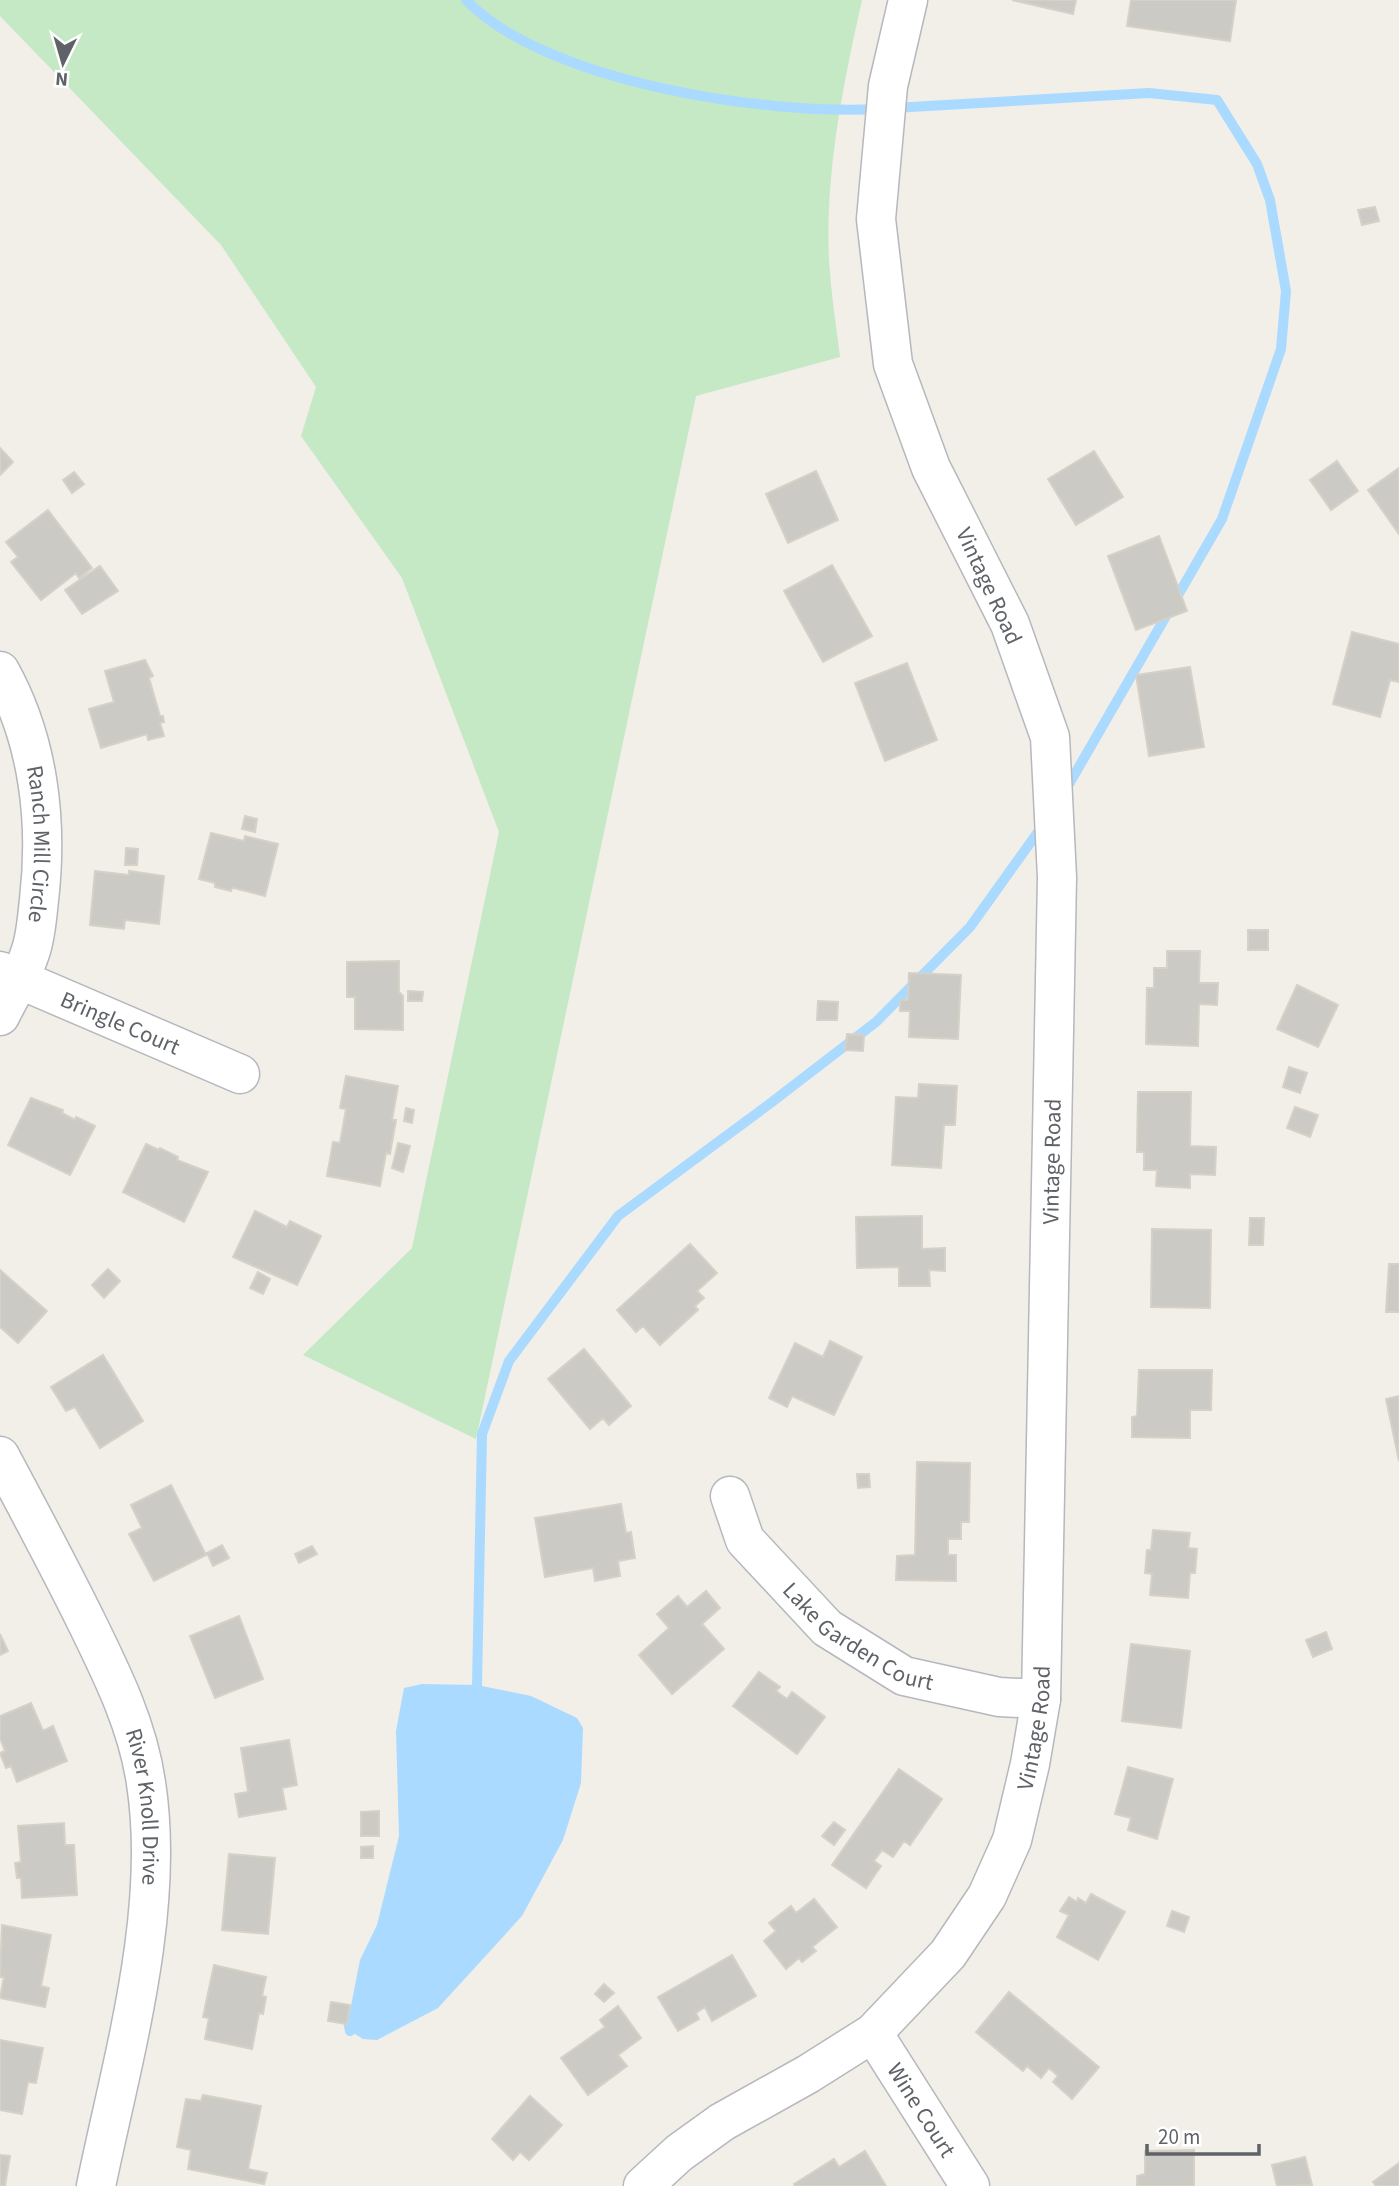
<svg xmlns="http://www.w3.org/2000/svg" width="1399" height="2186" viewBox="0 0 1399 2186" font-family="'Source Sans 3',sans-serif">
	<style>
		.green { fill: #c5e8c5 }
		.water { fill: #aadaff }
		.lines { fill: none; stroke-linecap: round; stroke-linejoin: round }
		.stream { stroke: #aadaff; stroke-width: 10 }
		.building { fill: #cccac5; stroke: #d6d1c6; stroke-width: 2 }
		.street-casing { stroke: #b5b8bc; stroke-width: 41 }
		.street { stroke: #fff; stroke-width: 38 }
		.labels { text-anchor: middle; dominant-baseline: central; stroke-width: 5; stroke-linejoin: round; paint-order: stroke }
		.street-label { font-size: 23px; fill: #5f6368; stroke: #fff }
	</style>
	<rect width="100%" height="100%" fill="#f1efe8"/>
	<!-- green -->
	<path class="green" d="M0,0H862C843,85 825,173 829,261C831,293 836,325 840,357L696,396L476,1439L303,1355L412,1248L499,832L402,578L301,436L316,387L221,245L0,16Z"/>
	<!-- water -->
	<path class="water" d="M422,1684L477,1685L531,1696L577,1718L583,1728L581,1783L563,1840L522,1916L438,2008L377,2040L363,2039L350,2031L348,2021L360,1960L377,1925L399,1836L396,1731L404,1688Z"/>
	<g class="lines">
		<!-- stream -->
		<path class="stream" d="M466,0C547,83 766,115 878,109
			M894,108L1149,93L1217,100L1257,164L1270,200L1286,291L1281,349L1222,519L1065,791
			M473,1696L477,1685L482,1434L509,1361L618,1216L772,1102L876,1022L970,927L1043,825
			M348,2021L350,2031"/>
	</g>
	<!-- building -->
	<path class="building" d="M1012,0H1076L1073,14Z
		M1131,0H1236L1230,41L1127,26Z
		M1375,207L1379,221L1362,225L1358,210Z
		M0,448L13,462L0,475Z
		M1094,451L1123,497L1076,525L1048,479Z
		M1337,461L1358,491L1331,510L1310,480Z
		M1399,468V534L1368,490Z
		M816,471L838,520L788,543L766,494Z
		M74,472L84,484L72,493L63,480Z
		M48,510L92,568L79,578L76,573L41,600L11,562L18,557L6,542Z
		M1159,536L1187,611L1136,630L1108,556Z
		M832,565L872,636L823,662L784,591Z
		M100,566L118,591L82,614L65,590Z
		M1352,632L1399,644V682L1390,680L1380,717L1333,704Z
		M145,660L153,676L149,678L160,716H163L164,722L160,723L164,736L148,740L147,734L101,748L89,709L114,702L105,671Z
		M907,663L937,740L885,761L855,683Z
		M1190,667L1204,747L1149,756L1136,675Z
		M245,816L257,819L255,832L242,829Z
		M211,833L244,841L245,836L278,844L265,896L234,888H232L231,891L215,887V883L199,879Z
		M126,848L138,849L137,865H125Z
		M95,871L129,875V871L164,876L159,924L125,920L124,929L90,925Z
		M1248,930H1268V950H1248Z
		M1167,951H1200L1199,983H1218L1217,1005L1199,1004L1198,1046L1146,1044L1147,988H1154V968H1167Z
		M399,961V992L403,996V1030L355,1029V997H347V962Z
		M909,973L961,975L958,1039L909,1037L910,1011H900V1000H908Z
		M1297,985L1338,1005L1318,1047L1277,1029Z
		M408,991L423,992L422,1001H408Z
		M818,1001L838,1002L837,1020H817Z
		M847,1034L864,1035L863,1051L845,1050Z
		M1289,1067L1307,1073L1300,1093L1283,1087Z
		M346,1076L398,1086L392,1120H396L390,1154L386,1153L380,1186L327,1176L333,1142L340,1143L346,1109L340,1108Z
		M919,1084L957,1086L955,1125H944L941,1168L892,1165L896,1097L918,1098Z
		M1138,1092H1191L1190,1146L1216,1147L1215,1175L1190,1174V1188L1156,1186L1157,1170H1144V1152H1137Z
		M31,1098L63,1110L62,1113L75,1120L76,1117L95,1126L70,1175L8,1145Z
		M1295,1107L1318,1115L1310,1137L1287,1128Z
		M406,1108L414,1110L412,1123L404,1121Z
		M398,1143L410,1146L403,1172L392,1168Z
		M146,1144L159,1150L160,1148L178,1157L177,1160L208,1172L184,1222L123,1192Z
		M255,1211L287,1227L290,1221L321,1236L297,1285L233,1257Z
		M922,1216V1249L945,1248V1271L929,1270L930,1286H899V1267L857,1268L856,1217Z
		M1250,1218H1264L1263,1245H1249Z
		M1152,1229L1211,1230L1210,1308L1151,1307Z
		M690,1244L717,1273L697,1291L704,1298L695,1306L698,1310L660,1345L643,1326L636,1332L617,1310Z
		M1389,1264H1399V1312H1386Z
		M108,1269L120,1281L104,1298L92,1285Z
		M0,1270L47,1311L18,1343L0,1327Z
		M258,1272L270,1279L263,1294L250,1288Z
		M830,1341L862,1357L834,1415L792,1396L787,1407L769,1398L795,1343L823,1357Z
		M584,1349L631,1406L609,1425L603,1418L590,1429L548,1379Z
		M103,1355L143,1421L100,1448L75,1407L66,1411L51,1387Z
		M1139,1370H1212L1211,1410H1190V1438L1132,1437V1417L1137,1416Z
		M1399,1396V1461L1386,1399Z
		M917,1462L970,1463L969,1522H961V1539H948V1555H956V1581L896,1580L897,1556L915,1555Z
		M857,1474H869L870,1487L858,1488Z
		M171,1485L206,1555L154,1581L129,1534L142,1528L131,1505Z
		M621,1504L626,1533L631,1532L635,1558L618,1561L620,1576L595,1581L593,1568L545,1577L535,1518Z
		M1153,1530L1190,1533L1188,1548L1197,1549L1195,1573H1190L1188,1598L1150,1595L1152,1574L1145,1573L1147,1550H1151Z
		M222,1545L229,1558L213,1566L207,1553Z
		M312,1546L317,1554L299,1563L295,1554Z
		M706,1591L720,1608L702,1624L724,1649L672,1694L639,1655L669,1628L657,1614L678,1596L687,1607Z
		M239,1616L263,1679L215,1698L190,1636Z
		M1326,1632L1332,1649L1313,1657L1306,1640Z
		M0,1634L8,1651L0,1655Z
		M1131,1644L1190,1651L1181,1728L1122,1721Z
		M759,1672L780,1687L776,1691L787,1699L792,1692L825,1717L797,1754L733,1706Z
		M31,1703L43,1731L53,1726L67,1761L17,1782L11,1766L6,1768L0,1753L5,1751L0,1738V1716Z
		M289,1740L297,1785L282,1788L286,1809L239,1817L235,1794L248,1792L241,1748Z
		M1128,1767L1173,1779L1157,1839L1128,1830L1131,1818L1115,1814Z
		M899,1769L942,1799L910,1845L904,1841L893,1857L882,1850L874,1861L881,1866L866,1888L832,1865Z
		M379,1811V1836H361V1812Z
		M834,1822L845,1830L834,1845L822,1836Z
		M64,1823L65,1845H74L77,1895L22,1898L21,1878H17L15,1863L21,1862L18,1826Z
		M373,1846V1858H361V1847Z
		M229,1854L275,1858L268,1934L222,1930Z
		M1091,1894L1125,1912L1098,1960L1057,1937L1069,1915L1060,1911L1069,1897L1077,1902L1078,1898L1086,1903Z
		M814,1899L837,1927L812,1947L816,1951L802,1962L799,1958L786,1969L764,1941L776,1931L769,1923L791,1906L796,1913Z
		M1172,1911L1189,1917L1184,1932L1167,1926Z
		M2,1925L51,1935L41,1986L49,1988L45,2007L0,1998L4,1977H0Z
		M732,1955L756,1996L712,2021L705,2007L696,2013L699,2019L678,2031L658,1997Z
		M214,1965L266,1977L262,1996L266,1997L263,2014L259,2013L252,2049L205,2039L209,2018L203,2017Z
		M604,1984L614,1993L604,2002L595,1994Z
		M1009,1992L1099,2067L1072,2099L1053,2082L1058,2076L1049,2068L1041,2078L1027,2066L1023,2071L976,2032Z
		M331,2002L350,2005L347,2024L328,2021Z
		M618,2006L641,2038L618,2055L627,2066L588,2095L561,2058L605,2027L600,2020Z
		M0,2040L43,2048L36,2083L28,2082L22,2114L0,2110Z
		M203,2095L261,2106L248,2169L267,2173L264,2184L188,2169L191,2150L177,2147L186,2099L201,2101Z
		M530,2096L562,2125L529,2160L520,2152L513,2160L492,2139Z
		M1194,2150V2186H1137V2176L1145,2174V2151Z
		M865,2151L886,2186H795L794,2184L834,2159L839,2167Z
		M0,2155L10,2156L5,2186H0Z
		M1305,2157L1312,2185L1277,2186L1272,2165Z
		M1399,2163V2186H1376L1373,2182Z"/>
	<g class="lines">
		<defs>
			<g id="street">
				<path id="s1" d="M0,671C39,741 48,822 39,900C37,917 36,937 30,953C23,975 10,996 0,1016"/>
				<path id="s2" d="M0,971L240,1074"/>
				<path id="s3" d="M0,1456C30,1512 60,1568 88,1625C113,1676 138,1727 146,1783C166,1912 122,2060 96,2186"/>
				<path id="s4" d="M730,1496L745,1540L827,1628L904,1676L999,1697L1041,1699"/>
				<path id="s5" d="M873,2033L970,2186"/>
				<path id="s6" d="M643,2186L679,2153L722,2122L808,2074L873,2033L948,1954L987,1896L1012,1840L1030,1764L1041,1699L1057,877L1050,737L1010,624L931,468L893,364L876,219L888,86L908,0"/>
			</g>
		</defs>
		<!-- street casing -->
		<use href="#street" class="street-casing"/>
		<!-- street -->
		<use href="#street" class="street"/>
	</g>
	<g class="labels">
		<!-- street labels -->
		<g class="street-label">
			<text transform="translate(989 586) rotate(65)">Vintage Road</text>
			<text stroke="none"><textPath href="#s1" startOffset="180">Ranch Mill Circle</textPath></text>
			<text stroke="none"><textPath href="#s2" startOffset="131">Bringle Court</textPath></text>
			<text stroke="none"><textPath href="#s6" startOffset="1199">Vintage Road</textPath></text>
			<text stroke="none"><textPath href="#s4" startOffset="198">Lake Garden Court</textPath></text>
			<text stroke="none"><textPath href="#s6" startOffset="632">Vintage Road</textPath></text>
			<text stroke="none"><textPath href="#s3" startOffset="383">River Knoll Drive</textPath></text>
			<text stroke="none"><textPath href="#s5" startOffset="91">Wine Court</textPath></text>
		</g>
	</g>
	<!-- north arrow -->
	<g transform="translate(63 63) rotate(185)" stroke="#ffffff" stroke-width="5" paint-order="stroke">
	<path d="M0-5L12 26L0 18L-12 26Z" fill="#5f6368"/>
	<text y="-10" font-size="19" font-weight="bold" text-anchor="middle" fill="#5f6368">N</text>
	</g>
	<!-- scale -->
	<path d="M1147 2144v10h112v-10" fill="none" stroke="#5f6368" stroke-width="3.5"/>
	<text x="1158" y="2144" font-size="21" fill="#5f6368" stroke="#ffffff" stroke-width="5" paint-order="stroke">20 m</text>
</svg>
